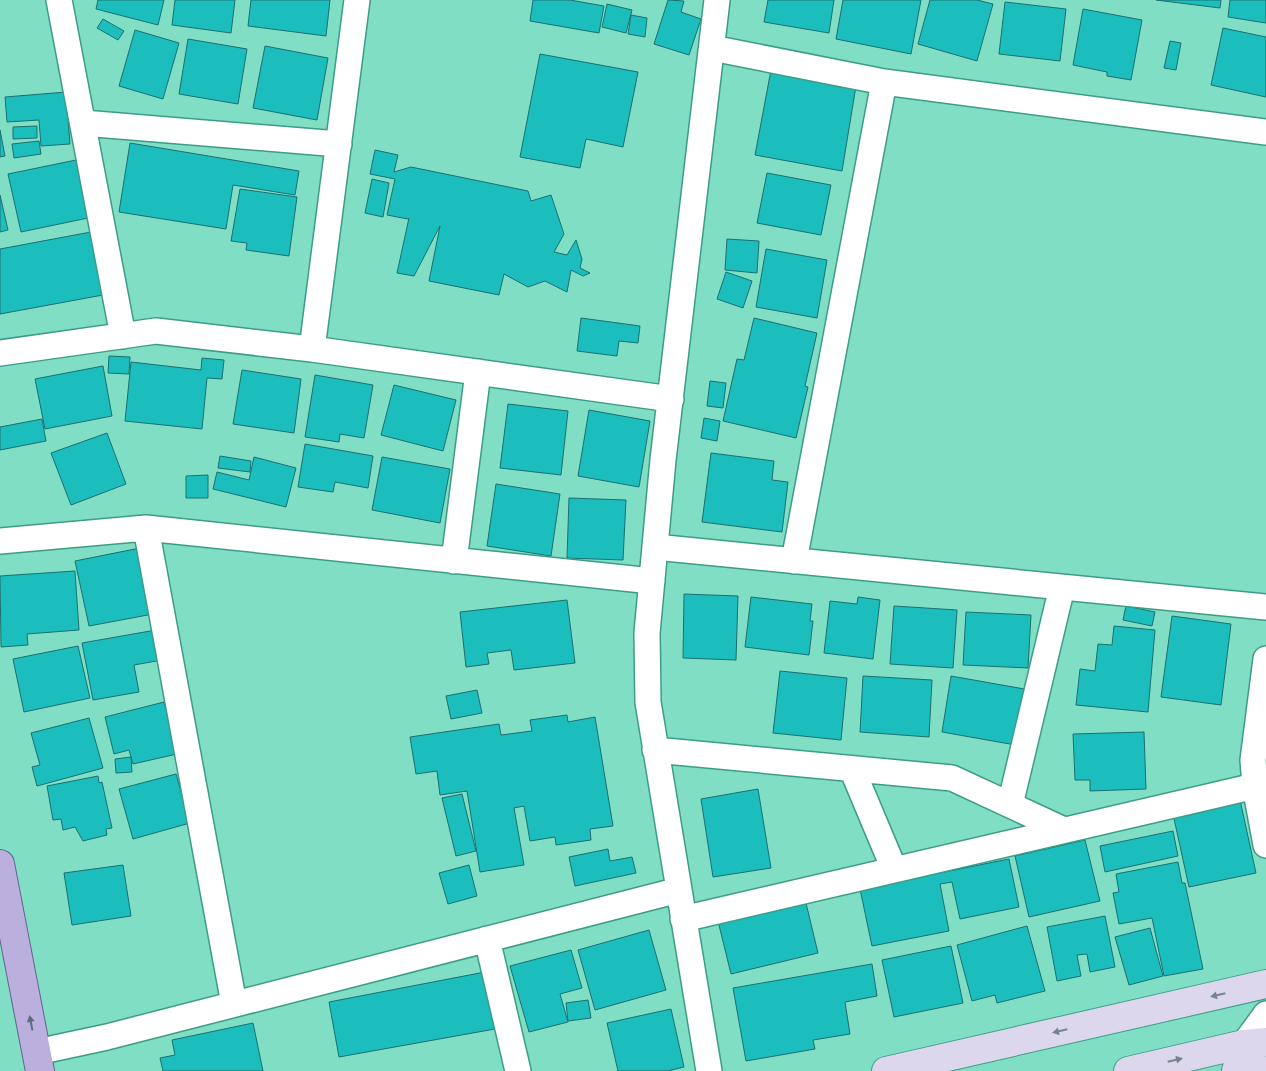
<svg xmlns="http://www.w3.org/2000/svg" width="1266" height="1071" viewBox="0 0 1266 1071" font-family="Raleway,sans-serif">
	<style>
		.building { fill: #1cbdbd; stroke: #1a7070 }
		.lines { fill: none; stroke-linecap: round; stroke-linejoin: round }
		.street-casing { stroke: #3c9d86; stroke-width: 28 }
		.secondary-casing { stroke: #3c9d86; stroke-width: 30 }
		.primary-casing { stroke: #606290; stroke-width: 30 }
		.street { stroke: #fff; stroke-width: 25 }
		.secondary { stroke: #ddd7ee; stroke-width: 28 }
		.primary { stroke: #bbb0dd; stroke-width: 28 }
		.oneway { fill: #74868d }
		.oneway2 { fill: #5b6c7c }
	</style>
	<rect width="100%" height="100%" fill="#80dec5"/>
	<!-- building -->
	<path class="building" d="M98,0H164L158,25L96,9Z
		M175,0H235L231,33L172,25Z
		M251,0H330L326,36L248,26Z
		M533,0H570L604,6L599,33L530,21Z
		M668,0L684,1L681,12L701,19L689,55L654,44Z
		M768,0H834L829,33L764,22Z
		M843,0H921L911,54L836,39Z
		M930,0H977L993,4L977,61L918,44Z
		M1156,0H1221L1220,8Z
		M1230,0H1266V23L1228,17Z
		M1005,2L1066,9L1060,61L999,54Z
		M607,4L632,10L626,33L602,27Z
		M1083,9L1142,20L1131,80L1107,76V72L1073,65Z
		M631,15L647,18L645,37L628,34Z
		M103,19L124,31L118,40L97,28Z
		M1223,28L1266,37V97L1211,85Z
		M135,30L179,43L163,99L119,86Z
		M188,39L247,49L238,104L179,94Z
		M1170,41L1181,43L1176,70L1164,68Z
		M265,46L328,58L317,120L253,108Z
		M540,54L638,72L623,147L586,139L580,168L520,157Z
		M771,70L856,86L842,171L755,155Z
		M66,92L70,144L41,146L39,120L7,122L5,97Z
		M37,126V138L13,139V127Z
		M0,130L5,156L0,157Z
		M39,141L41,154L14,158L12,144Z
		M130,143L299,171L295,195L233,185L226,229L119,212Z
		M375,150L398,155L394,172L411,167L528,191L531,201L551,195L564,234L554,252L567,255L576,240L582,259L580,268L590,273L583,276L571,270L567,292L545,281L528,287L504,274L499,295L429,281L440,226L414,276L397,273L409,218L408,219L387,215L395,179L370,174Z
		M76,160L88,218L21,232L8,174Z
		M767,173L831,185L821,235L757,223Z
		M372,179L389,183L383,217L365,213Z
		M240,189L297,197L289,256L246,250L247,243L231,241Z
		M0,195L8,230L0,232Z
		M91,232L103,295L0,314V249Z
		M727,239L759,241L757,273L725,270Z
		M766,249L827,260L817,318L756,307Z
		M726,272L752,281L743,308L717,299Z
		M581,318L640,326L638,343L619,341L617,356L577,351Z
		M754,318L817,333L805,386L808,387L796,438L723,421L737,359L744,360Z
		M109,356L130,357L129,374L108,373Z
		M202,358L224,360L222,379L207,378L202,429L125,421L131,362L201,370Z
		M103,366L112,416L45,429L35,379Z
		M242,370L301,379L294,433L233,424Z
		M315,375L373,385L364,438L340,434L339,442L305,437Z
		M710,381L726,383L723,408L707,406Z
		M394,385L456,400L443,451L381,435Z
		M508,404L568,411L561,475L500,468Z
		M589,410L650,421L639,487L578,476Z
		M704,418L720,421L717,441L701,438Z
		M42,419L46,441L0,450V427Z
		M107,433L126,484L71,505L51,453Z
		M305,444L373,456L368,488L335,482L333,492L298,487Z
		M711,453L774,461L772,480L788,482L782,532L702,522Z
		M220,456L251,461L250,472L218,468Z
		M254,457L296,468L286,507L213,489L217,472L249,480Z
		M382,457L450,469L440,523L372,510Z
		M208,475V498H186V476Z
		M496,484L560,494L551,556L487,546Z
		M569,498L626,500L623,560L567,558Z
		M140,548L153,614L89,626L75,561Z
		M75,571L79,630L27,634L28,645L1,647L0,576Z
		M684,594L738,596L736,660L683,658Z
		M751,597L812,604L810,621H813L809,655L745,647Z
		M858,597L880,600L873,659L824,653L830,601L857,604Z
		M567,600L575,663L514,670L511,650L487,653L489,664L466,667L460,612Z
		M894,606L957,610L953,668L890,664Z
		M1126,606L1155,612L1152,626L1123,620Z
		M966,612L1031,615L1028,668L963,665Z
		M1172,616L1231,624L1221,705L1161,697Z
		M1114,626L1155,630L1148,712L1076,705L1080,669L1095,671L1098,644L1112,645Z
		M156,630L162,660L134,665L139,692L93,700L82,643Z
		M78,646L90,698L24,712L13,659Z
		M780,671L847,678L841,740L773,733Z
		M863,676L932,680L929,737L860,732Z
		M951,676L1030,690L1021,746L942,732Z
		M477,690L482,713L451,719L446,696Z
		M164,702L177,754L133,764L129,750L114,754L105,717Z
		M567,715L568,722L595,717L613,826L590,829L591,840L556,845L555,837L530,841L524,806L514,808L524,865L480,872L467,791L440,795L437,771L416,774L410,737L499,724L501,735L532,731L530,720Z
		M89,718L103,768L37,786L32,767L40,765L31,733Z
		M1144,732L1146,789L1090,791V780H1075L1073,734Z
		M131,757L132,772L116,773L115,759Z
		M176,774L190,823L133,839L119,789Z
		M98,776L99,783L102,782L112,828L106,829L107,835L83,841L75,827L63,830L61,819L53,820L47,786Z
		M758,789L771,868L713,877L701,799Z
		M462,794L476,851L456,856L442,798Z
		M1240,800L1256,873L1189,887L1173,814Z
		M1173,831L1178,856L1105,872L1100,846Z
		M1085,840L1100,901L1029,917L1015,856Z
		M608,849L610,861L632,857L636,873L575,886L569,857Z
		M1009,859L1019,907L960,919L952,882L940,884L949,931L872,946L860,889Z
		M1178,862L1182,883H1185L1203,969L1164,976L1152,918L1119,924L1113,893L1119,892L1116,874Z
		M123,865L131,916L72,925L64,873Z
		M469,865L477,896L448,904L439,873Z
		M805,899L818,953L731,974L718,921Z
		M1105,916L1115,967L1090,972L1087,954L1077,955L1081,976L1057,981L1047,927Z
		M1027,926L1045,991L997,1003L995,995L972,1001L957,945Z
		M1150,928L1163,976L1129,985L1115,937Z
		M649,930L666,990L595,1010L578,950Z
		M951,946L963,1003L894,1017L882,960Z
		M571,950L582,988L560,994L568,1022L529,1032L510,966Z
		M872,964L877,996L845,1002L850,1034L813,1040L815,1049L746,1061L733,988Z
		M485,972L495,1029L339,1057L329,1002Z
		M588,1000L591,1018L568,1021L566,1003Z
		M671,1009L684,1067L667,1071H618L607,1023Z
		M253,1023L263,1071H163L160,1058L175,1055L172,1040Z"/>
	<g class="lines">
		<defs>
			<path id="street" d="M59,0L123,336
				M712,48L884,82L1266,132
				M83,123L339,144
				M312,349L357,0
				M0,353L156,331L312,349L671,399
				M146,528L234,1004
				M0,541L146,528L652,581
				M655,547L1266,607
				M454,561L478,372
				M794,561L884,82
				M1266,659L1253,760L1255,786L1266,845
				M655,750L952,778L1064,830
				M852,769L894,869
				M1010,805L1062,587
				M683,919L1255,786
				M487,939L518,1071
				M1244,1044L1266,1014
				M37,1052L107,1037L679,890
				M709,1071L648,702L647,633L663,460L717,0"/>
			<path id="secondary" d="M886,1071L1266,984
				M1128,1071L1244,1044L1266,1042
				M1236,1071L1244,1044L1266,1068"/>
			<path id="primary" d="M0,864L40,1071"/>
		</defs>
		<!-- street casing -->
		<use href="#street" class="street-casing"/>
		<!-- secondary casing -->
		<use href="#secondary" class="secondary-casing"/>
		<!-- primary casing -->
		<use href="#primary" class="primary-casing"/>
		<!-- street -->
		<use href="#street" class="street"/>
		<!-- secondary -->
		<use href="#secondary" class="secondary"/>
		<!-- primary -->
		<use href="#primary" class="primary"/>
	</g>
	<!-- one-way arrows -->
	<defs><path id="oneway-solid" d="M-6-.8H1V-3.2L6.5 0L1 3.2V.8H-6Z" transform="scale(1.25)"/></defs>
	<g class="oneway">
		<use href="#oneway-solid" transform="translate(1218 995) rotate(167)"/>
		<use href="#oneway-solid" transform="translate(1060 1031) rotate(167)"/>
		<use href="#oneway-solid" transform="translate(1175 1060) rotate(-13)"/>
	</g>
	<use class="oneway2" href="#oneway-solid" transform="translate(31 1023) rotate(-101)"/>
</svg>
